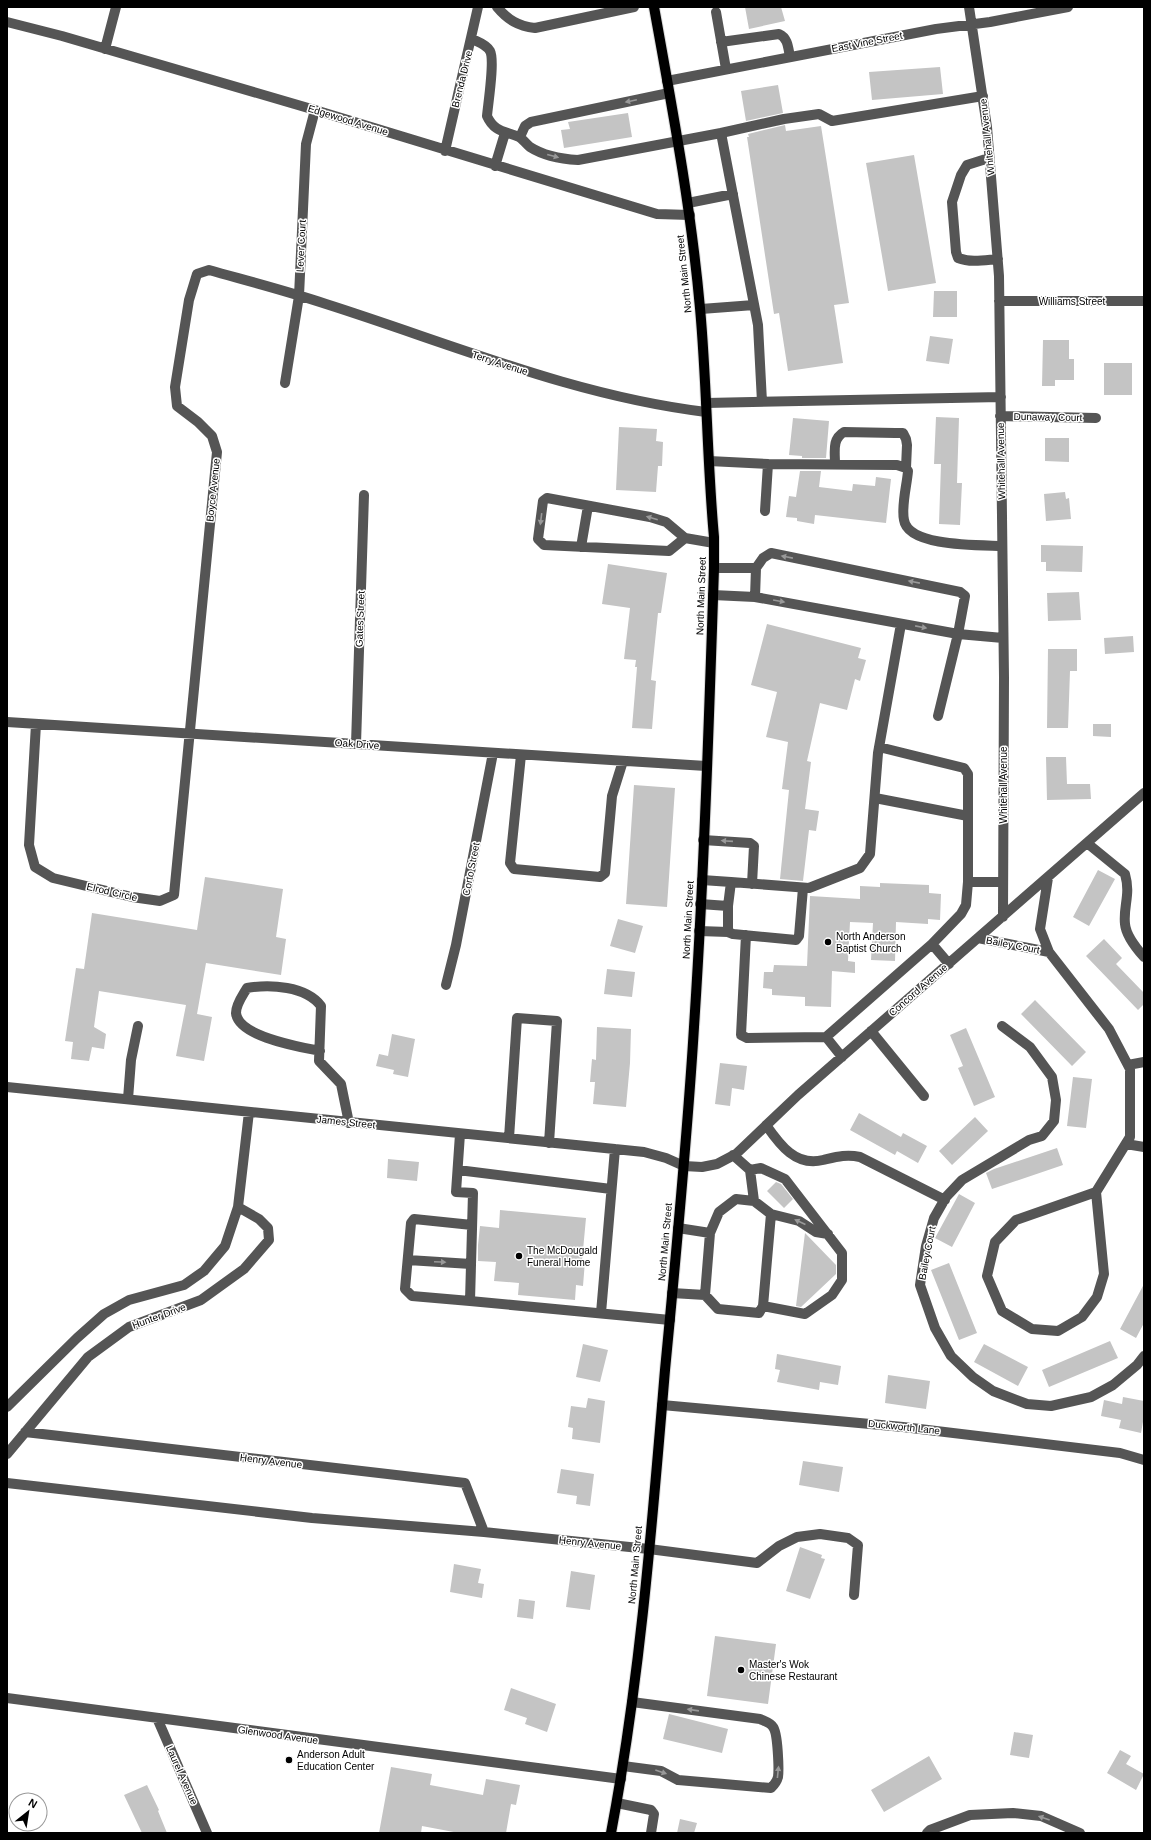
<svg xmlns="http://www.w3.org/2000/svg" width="1151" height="1840" viewBox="0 0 1151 1840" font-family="Arial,sans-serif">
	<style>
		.building { fill: #c4c4c4 }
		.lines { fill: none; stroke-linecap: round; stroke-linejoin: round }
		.major-casing { stroke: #dbdbdb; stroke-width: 12 }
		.minor { stroke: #555; stroke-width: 10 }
		.major { stroke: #000; stroke-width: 10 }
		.oneway { fill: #999 }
		.poi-dot { fill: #000; stroke: #fff; stroke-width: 1.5 }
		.labels { text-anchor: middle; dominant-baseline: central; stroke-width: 3; stroke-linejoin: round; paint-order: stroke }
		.street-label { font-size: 10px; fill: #000; stroke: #fff }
		.poi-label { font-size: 10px; fill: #000; stroke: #fff; text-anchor: start }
	</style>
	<rect width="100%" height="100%" fill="#fff"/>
	<!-- building -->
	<path class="building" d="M745,7H781L785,21L749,29Z
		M940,67L943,94L872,100L869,72Z
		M778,85L783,113L746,121L741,91Z
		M628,113L632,137L564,148L561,130L570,129L568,122Z
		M785,125L786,131L821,126L849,303L834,305L843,363L788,371L779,313L774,314L747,137H749L748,134Z
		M914,155L936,283L888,291L866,163Z
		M934,291H957V317H933Z
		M930,336L953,339L949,364L926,361Z
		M1043,340H1069V359H1074V380H1055V386H1042Z
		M1104,363H1132V395H1104Z
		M936,417L959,418L957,483H962L960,525L939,524L941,464H934Z
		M793,418L829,421L826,458H802V456L789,455Z
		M619,427L657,429L656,441L663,442L662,466H658L656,492L616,490Z
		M1045,438H1069V462L1045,461Z
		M800,471H821L819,487L852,491L853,484L875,486L876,477L891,479L886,523L815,515L814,524L797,521V518L786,517L789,496L796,497Z
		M1065,492L1066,499L1069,498L1071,519L1046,521L1044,494Z
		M1041,545L1083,546L1082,572L1046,571V562H1041Z
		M608,564L667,573L661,613H658L651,680L656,681L652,729L632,728L637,667H635L636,660L624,659L630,608L602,604Z
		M1079,592L1081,620L1048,621L1047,593Z
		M767,624L861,648L858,658L866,660L860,681L855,679L847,710L820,703L807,761L811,762L805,809L819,811L816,831L809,830L803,881L780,879L789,790L782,789L788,742L766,737L777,692L751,685Z
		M1133,636L1134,652L1105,654L1104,638Z
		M1048,649H1077V671H1070L1068,728H1047Z
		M1093,724H1111V737L1093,736Z
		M1046,757H1066L1067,784H1090L1091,799L1047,800Z
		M634,785L675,788L667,907L626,904Z
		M1098,870L1115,879L1089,926L1073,917Z
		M205,877L283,889L276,937L286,939L281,975L206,963L197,1014L212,1017L204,1061L176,1056L186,1005L99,991L94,1027L106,1034L104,1049L92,1047L89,1061L71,1059L73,1042L65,1041L76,968L84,969L92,913L197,930Z
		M880,883L929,885V893L941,894L940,920L928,919V924L896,922L895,961L871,960L873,923L850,922L848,961L855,962V973L832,971L831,1007L805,1006V997L772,995V989L763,988L764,972H773L774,965L807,966L810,896L860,899V886L880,887Z
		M618,919L643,926L635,953L610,946Z
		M1104,939L1122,958L1116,964L1144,993V1004L1138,1010L1086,956Z
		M607,969L635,972L632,997L604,994Z
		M1035,1000L1086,1052L1072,1066L1021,1014Z
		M597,1027L631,1029L630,1063L626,1107L593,1104L595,1082H590L592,1059L596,1060Z
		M966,1028L995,1097L974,1106L958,1068L963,1066L950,1035Z
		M392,1034L415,1039L408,1077L393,1074L394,1070L376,1066L379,1054L388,1056Z
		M720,1063L747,1066L744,1090L732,1088L730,1106L715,1104Z
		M1073,1077L1092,1079L1086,1128L1067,1126Z
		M859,1113L901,1137L903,1133L927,1146L918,1163L897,1151L895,1155L850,1130Z
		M975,1117L988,1131L952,1165L939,1151Z
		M1057,1148L1063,1165L992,1189L986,1173L994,1169Z
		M388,1159L419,1162L417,1181L387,1178Z
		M776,1182L781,1184L793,1199L784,1208L767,1191Z
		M959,1194L975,1203L952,1247L935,1238Z
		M500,1210L586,1218L582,1261H585L583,1286L576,1285L575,1300L518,1295L519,1283L494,1281L496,1262L478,1261V1245L480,1226L499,1228Z
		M805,1233L836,1265V1274L801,1307L796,1306Z
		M949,1263L977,1333L959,1340L931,1270Z
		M1144,1284V1323L1136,1338L1120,1329Z
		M1110,1341L1118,1358L1049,1387L1042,1370Z
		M583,1344L608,1350L600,1382L576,1377Z
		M984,1344L1028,1367L1018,1386L974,1362Z
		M777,1354L841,1366L838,1385L820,1382L819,1390L777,1382L780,1370L775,1369Z
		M888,1375L930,1381L926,1409L885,1403Z
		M1123,1397L1144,1401V1416L1141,1433L1119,1428L1121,1420L1101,1416L1104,1400L1122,1404Z
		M588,1398L605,1401L600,1443L572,1439L573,1428L568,1427L571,1406L586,1408Z
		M803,1461L843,1467L839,1492L799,1485Z
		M561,1469L594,1474L590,1506L576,1504L577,1496L557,1493Z
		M800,1547L822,1555L821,1558L825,1559L810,1599L786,1591Z
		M454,1564L481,1569L478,1583L484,1584L482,1598L450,1592Z
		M571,1571L595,1575L590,1610L566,1607Z
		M519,1599L535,1601L533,1619L517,1617Z
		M715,1636L776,1644L768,1704L707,1696Z
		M511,1688L556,1704L547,1732L525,1724L527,1718L504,1710Z
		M669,1714L728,1729L722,1753L663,1739Z
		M1014,1732L1033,1735L1029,1758L1010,1755Z
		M1120,1750L1131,1756L1126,1764L1144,1774L1136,1790L1107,1773Z
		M929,1756L942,1779L884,1812L871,1790Z
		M391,1767L432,1774L430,1785L483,1795L486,1779L520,1785L516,1805L511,1804L506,1833H459L422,1826L421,1833H379Z
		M147,1785L159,1810L158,1811L167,1833H142L124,1795Z
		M680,1819L697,1823L694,1833H677Z"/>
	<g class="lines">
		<defs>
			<path id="major" d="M611,1833C640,1680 652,1525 665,1370C676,1256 687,1142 694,1027C704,874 709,721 714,568V537C707,461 707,384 700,308C691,207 672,107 654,7"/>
		</defs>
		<!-- major casing -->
		<use href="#major" class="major-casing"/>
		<!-- minor -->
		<path class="minor" d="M497,7C508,20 518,26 535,28L634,7
			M969,7L987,127L999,276L1004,677L1003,917
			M716,12L726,69
			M7,22L62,36L315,110L657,214L690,215
			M472,39C478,42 486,44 490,51C495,60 488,104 487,116C494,132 505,131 519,137C523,139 526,144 530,147C544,156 561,159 578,160L721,133L758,325L762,402
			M721,42L779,34C788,38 788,47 790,57
			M105,49L116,7
			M667,81L936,29L990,22L1068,7
			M721,133L784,119L819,114L832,121L983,96
			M520,137L525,126L531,122L669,93
			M445,151L478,7
			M989,158L967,165L961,175L952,202L956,252L958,258C971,263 985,260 998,259
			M495,166L505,133
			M688,203L733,194
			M999,301H1144
			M701,309L754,305
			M285,383L299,296L306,144L315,110
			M706,403L1001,397
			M1000,416L1096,418
			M709,461L768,464L897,465L906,468L908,471C907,485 901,506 904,520C908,547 980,545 1002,546
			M835,464C835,451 832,439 844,432L895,433H903L906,439L907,445L906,468
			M765,511L768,464
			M685,538L669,551L544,545L538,539L543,501L547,498L650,517L666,522L685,538L714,543
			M581,547L588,506
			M713,595L755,597L958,634L965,596L960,592L771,553L763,558L756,568H714
			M755,597L756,568
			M938,716L958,634L1003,638
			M7,722L706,766
			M36,724L29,845L35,867L53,878L132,897L160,901L174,895L217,452L212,436L198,422L177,406L175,387L189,300L197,274L209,270C248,281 287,291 326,304C452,344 574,396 706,412
			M356,744L364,495
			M879,747L964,768L968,774V882
			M521,755L510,863L514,869L600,877L605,873L612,796L623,761
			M875,798L968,816
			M703,840L750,843L754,846L752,884
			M1087,843L1125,874C1131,895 1123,906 1125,924C1126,936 1136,948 1144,957
			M1048,878L1040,929L1049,952L1109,1029L1130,1069V1137L1096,1192
			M702,880L731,882
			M803,888L799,936L796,940L733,934L728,932V906L731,882L809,888L860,868L870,854L878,753L901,624
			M700,904L728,906
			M699,931L728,932
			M746,935L741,1035L747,1038L826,1037L842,1057
			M978,938L1049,952
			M932,944L961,914L966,905L968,882H1003
			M446,985L456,945L493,753
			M1002,1026L1030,1047L1052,1077L1056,1100L1054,1121L1042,1136L1029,1140L962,1180L946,1197L934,1218L926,1246L920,1285L935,1328L951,1356L973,1377L993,1391L1027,1404L1051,1406L1091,1397L1113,1385L1137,1365L1144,1356
			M871,1031L924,1096
			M826,1037L932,944L949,964
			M320,1051C301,1047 238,1037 236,1013C236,1004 243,995 247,988C270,984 306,986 321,1006L319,1061L341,1084L349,1123
			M1128,1065L1144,1062
			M7,1087L644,1152L666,1158L684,1166L702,1167L717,1164L736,1154L798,1095L1144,793
			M128,1099L131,1060L138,1026
			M766,1125C780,1145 796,1167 823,1160C836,1157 846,1154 860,1157L945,1200
			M460,1134L456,1192L473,1193L470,1301L670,1320
			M509,1138L517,1018L557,1021L549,1143
			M1126,1144L1144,1147
			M733,1155L750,1170L754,1201
			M458,1170L611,1189
			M750,1170L761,1168L785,1179L842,1253V1280L832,1295L805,1314L763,1306
			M1096,1192L1104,1274L1097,1297L1082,1317L1058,1331L1032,1329L1002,1311L987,1276L995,1242L1016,1220Z
			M771,1214L799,1221L816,1232L828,1234
			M678,1228L710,1233
			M408,1260L471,1264
			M672,1293L705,1295L718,1309L759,1313L763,1306L771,1214L754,1201L736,1199L719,1212L710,1233L705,1295
			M470,1301L412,1296L405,1289L411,1223L414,1219L472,1225
			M601,1313L615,1149
			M662,1405L903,1427L1120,1453L1144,1460
			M7,1407L77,1338L104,1314L129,1300L184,1285L204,1271L225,1246L238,1207L249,1112
			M25,1432L465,1483L484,1532
			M7,1454L88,1357L129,1327L201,1300L244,1269L269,1240L268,1228L259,1219L238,1207
			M7,1483L312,1518L484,1532L649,1549L757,1563L779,1546L797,1537L820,1534L848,1538L858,1545L854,1595
			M7,1698L621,1779
			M157,1718L207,1833
			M623,1766L661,1771L678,1780L771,1788C774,1785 777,1781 778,1777C779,1770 778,1733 773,1727C771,1723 764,1721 760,1719L632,1702
			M617,1803L651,1810L654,1814L651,1833
			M927,1833L930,1830L970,1815L1013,1813L1041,1816L1080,1833"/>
		<!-- major -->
		<use href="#major" class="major"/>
	</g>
	<!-- one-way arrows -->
	<defs><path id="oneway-solid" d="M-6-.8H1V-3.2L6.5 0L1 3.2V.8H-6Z"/></defs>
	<g class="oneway">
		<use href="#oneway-solid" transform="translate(631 101) rotate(168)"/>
		<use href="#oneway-solid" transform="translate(553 156) rotate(15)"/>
		<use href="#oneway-solid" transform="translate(652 518) rotate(-164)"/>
		<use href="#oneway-solid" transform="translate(541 519) rotate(97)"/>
		<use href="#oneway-solid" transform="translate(787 557) rotate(-169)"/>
		<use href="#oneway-solid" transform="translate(914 582) rotate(-169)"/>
		<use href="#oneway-solid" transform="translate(779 601) rotate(10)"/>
		<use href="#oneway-solid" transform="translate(921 627) rotate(11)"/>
		<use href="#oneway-solid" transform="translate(727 841) rotate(-176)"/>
		<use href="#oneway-solid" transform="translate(800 1222) rotate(-155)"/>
		<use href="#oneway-solid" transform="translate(440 1262) rotate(3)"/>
		<use href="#oneway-solid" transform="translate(693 1710) rotate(-172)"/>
		<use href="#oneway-solid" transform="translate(661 1772) rotate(19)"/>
		<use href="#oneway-solid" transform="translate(778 1772) rotate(-84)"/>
		<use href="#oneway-solid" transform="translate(1044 1818) rotate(-161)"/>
	</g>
	<!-- markers -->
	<g class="poi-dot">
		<circle cx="828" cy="942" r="4"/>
		<circle cx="519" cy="1256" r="4"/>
		<circle cx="741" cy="1670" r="4"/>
		<circle cx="289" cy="1760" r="4"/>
	</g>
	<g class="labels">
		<!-- street labels -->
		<g class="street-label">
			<text transform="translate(867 42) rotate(-11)">East Vine Street</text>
			<text transform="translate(462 79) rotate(-76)">Brenda Drive</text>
			<text transform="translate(348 120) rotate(17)">Edgewood Avenue</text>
			<text transform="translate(987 137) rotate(-96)">Whitehall Avenue</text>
			<text transform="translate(301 246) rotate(-87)">Lever Court</text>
			<text transform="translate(684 274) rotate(-96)">North Main Street</text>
			<text x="1072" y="301">Williams Street</text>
			<text transform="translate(500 363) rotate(18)">Terry Avenue</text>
			<text transform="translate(1048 417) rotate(1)">Dunaway Court</text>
			<text transform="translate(1001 461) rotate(-91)">Whitehall Avenue</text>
			<text transform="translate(213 490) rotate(-84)">Boyce Avenue</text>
			<text transform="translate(701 596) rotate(-88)">North Main Street</text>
			<text transform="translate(360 619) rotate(-88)">Gates Street</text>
			<text transform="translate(357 744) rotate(4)">Oak Drive</text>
			<text transform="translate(1003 785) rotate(-90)">Whitehall Avenue</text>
			<text transform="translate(471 869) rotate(-79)">Corto Street</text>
			<text transform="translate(112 892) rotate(13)">Elrod Circle</text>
			<text transform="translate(688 920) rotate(-87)">North Main Street</text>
			<text transform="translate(1013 945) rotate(11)">Bailey Court</text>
			<text transform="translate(918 990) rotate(-41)">Concord Avenue</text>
			<text transform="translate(346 1122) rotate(6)">James Street</text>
			<text transform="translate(665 1242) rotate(-85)">North Main Street</text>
			<text transform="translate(927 1253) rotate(-79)">Bailey Court</text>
			<text transform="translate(159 1316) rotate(-20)">Hunter Drive</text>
			<text transform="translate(904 1427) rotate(6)">Duckworth Lane</text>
			<text transform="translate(271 1461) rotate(7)">Henry Avenue</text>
			<text transform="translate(590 1543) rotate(6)">Henry Avenue</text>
			<text transform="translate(635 1565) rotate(-85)">North Main Street</text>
			<text transform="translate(278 1735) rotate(8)">Glenwood Avenue</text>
			<text transform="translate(182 1775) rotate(66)">Laurel Avenue</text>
		</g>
		<!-- poi labels -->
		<g class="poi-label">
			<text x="836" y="936">North Anderson<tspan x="836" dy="12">Baptist Church</tspan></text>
			<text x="527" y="1250">The McDougald<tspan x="527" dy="12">Funeral Home</tspan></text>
			<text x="749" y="1664">Master's Wok<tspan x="749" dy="12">Chinese Restaurant</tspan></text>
			<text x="297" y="1754">Anderson Adult<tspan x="297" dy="12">Education Center</tspan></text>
		</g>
	</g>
	<!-- border -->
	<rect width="1151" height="1840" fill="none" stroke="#000000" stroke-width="16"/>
	<!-- north arrow -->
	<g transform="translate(28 1812) rotate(30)"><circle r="19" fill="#ffffff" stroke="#999999"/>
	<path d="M0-3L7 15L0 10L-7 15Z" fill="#000000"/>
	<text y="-6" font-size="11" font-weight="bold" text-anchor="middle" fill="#000000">N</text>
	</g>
</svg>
